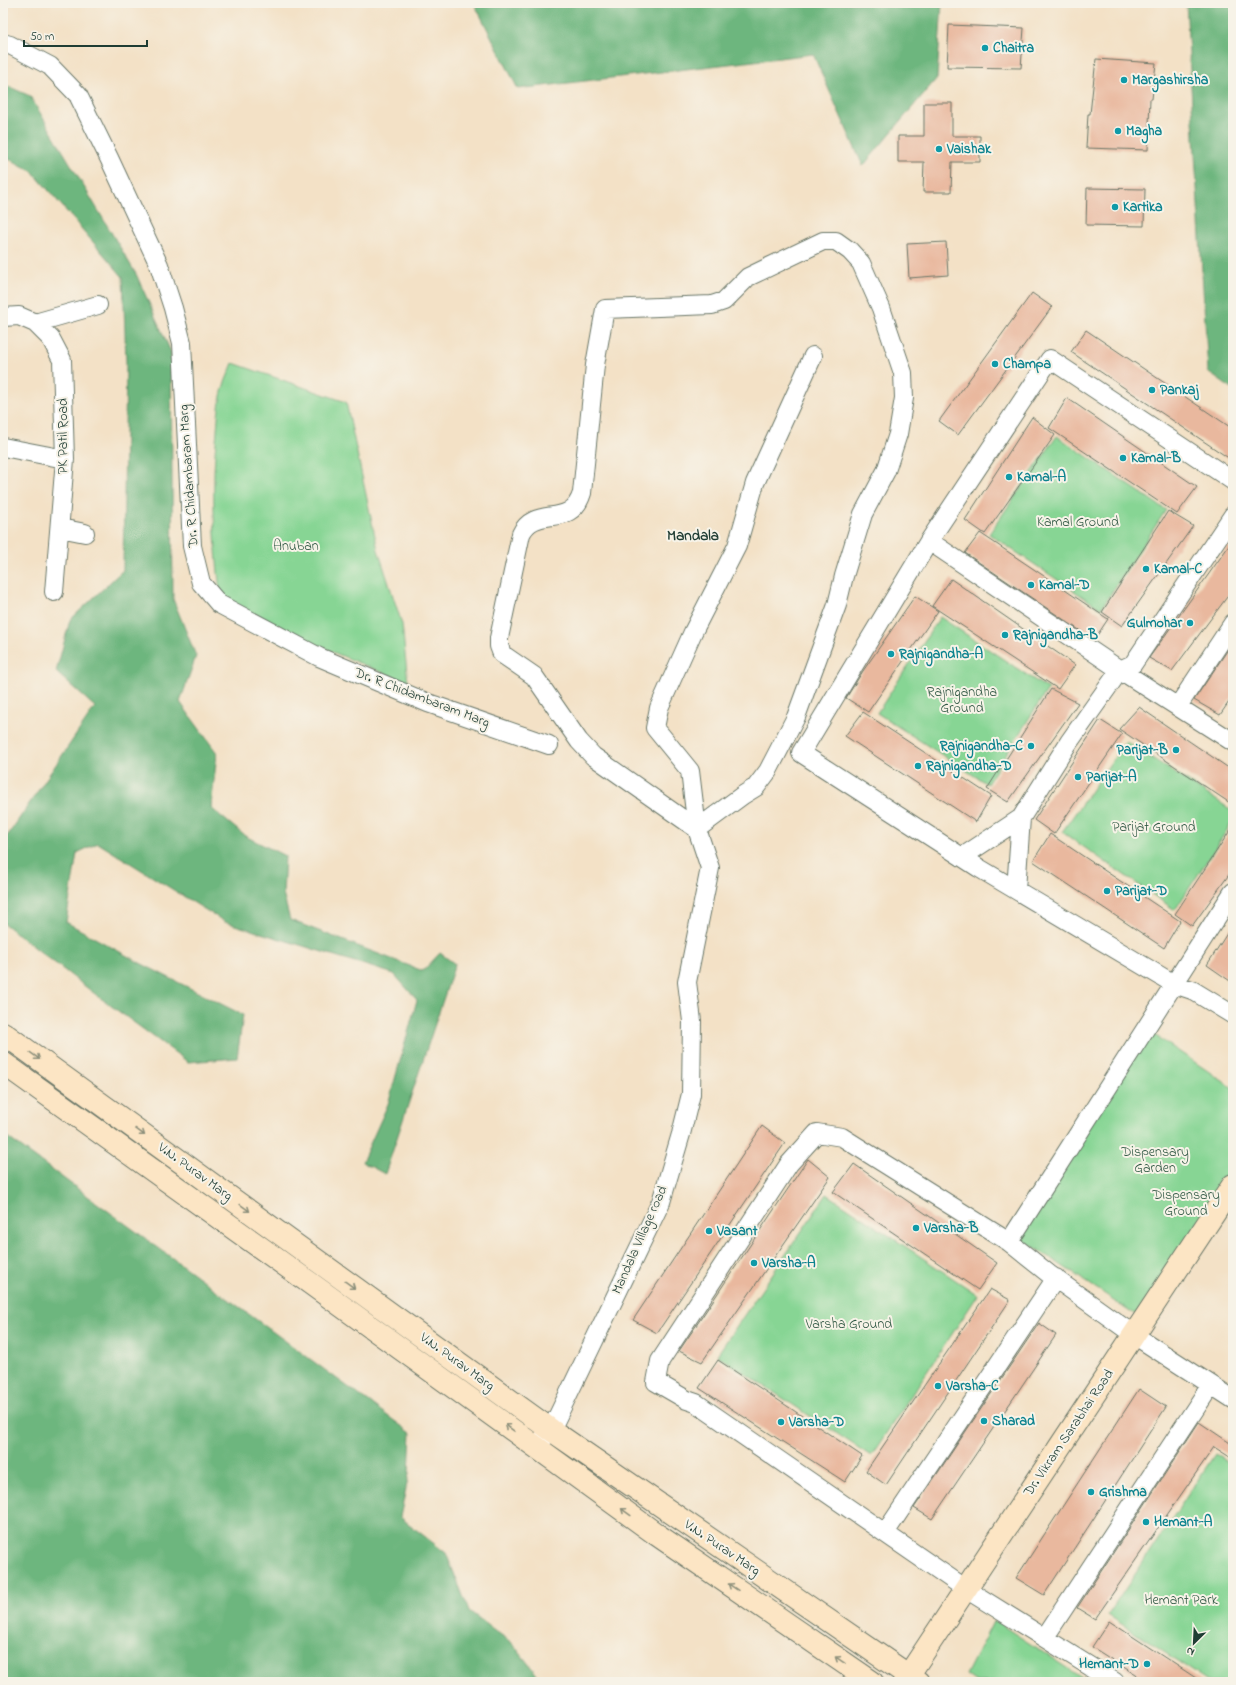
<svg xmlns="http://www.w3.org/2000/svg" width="1236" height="1685" viewBox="0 0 1236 1685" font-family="'Indie Flower',sans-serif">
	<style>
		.green { fill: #87d594; stroke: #538964 }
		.forest { fill: #6db67e; stroke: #467a59 }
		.building { fill: #e9b89e }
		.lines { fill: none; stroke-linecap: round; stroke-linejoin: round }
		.street-casing { stroke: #697667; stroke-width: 20 }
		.secondary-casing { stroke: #697667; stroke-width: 24 }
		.street { stroke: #fff; stroke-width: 18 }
		.secondary { stroke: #fce5c4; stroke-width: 22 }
		.oneway { stroke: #8e917c }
		.culture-dot { fill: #0f9aa8; stroke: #f7f3e8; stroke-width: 1.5 }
		.labels { text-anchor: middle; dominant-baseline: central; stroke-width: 4; stroke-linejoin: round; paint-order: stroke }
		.culture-label { font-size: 14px; font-weight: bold; fill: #0d838f; stroke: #f7f3e8; text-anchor: start }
		.street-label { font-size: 14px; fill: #1f3d34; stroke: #f7f3e8 }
		.park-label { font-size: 14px; fill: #345b47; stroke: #f7f3e8 }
		.neighbourhood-label { font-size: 15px; font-weight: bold; fill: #1f3d34; stroke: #f7f3e8 }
	</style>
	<rect width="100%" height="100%" fill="#f7f3e8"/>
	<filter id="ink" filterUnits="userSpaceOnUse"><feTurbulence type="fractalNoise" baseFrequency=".025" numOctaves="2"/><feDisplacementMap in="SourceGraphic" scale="8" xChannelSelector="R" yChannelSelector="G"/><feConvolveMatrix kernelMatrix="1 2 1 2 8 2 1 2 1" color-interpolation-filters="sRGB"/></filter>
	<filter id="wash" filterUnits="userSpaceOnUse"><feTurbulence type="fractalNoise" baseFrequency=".012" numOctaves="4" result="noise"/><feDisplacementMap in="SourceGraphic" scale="16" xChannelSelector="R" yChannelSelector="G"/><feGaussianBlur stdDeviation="0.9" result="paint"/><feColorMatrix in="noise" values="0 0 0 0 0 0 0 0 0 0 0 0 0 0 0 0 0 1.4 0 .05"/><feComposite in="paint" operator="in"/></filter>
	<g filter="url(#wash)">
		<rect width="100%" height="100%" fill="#f3e1c6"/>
		<!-- green -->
		<path class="green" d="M233,363L346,402L378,550L402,624L408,683L335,653L247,612L220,592C214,538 211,485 217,431C218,416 219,402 223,388C226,379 230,371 233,363Z
			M1057,436L1166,510L1101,609L989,534Z
			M940,617L1048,689L987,784L877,713Z
			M1126,741L1233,811V821L1175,910L1062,832Z
			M1147,1030L1233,1088V1180L1141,1318L1017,1236Z
			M827,1194L978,1295L871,1456L717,1355Z
			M1215,1454L1233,1465V1682H1209L1108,1615Z
			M994,1620L1088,1682H976L966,1675Z"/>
		<!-- forest -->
		<path class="forest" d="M474,3H942L937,78L863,166L813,54L518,89Z
			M1186,3H1233V390L1208,372Z
			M3,84L30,96L136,274L171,352L173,599L196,656L180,702L217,753L211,808L245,836L285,856L283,894L290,920L423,971L440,953L455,964L385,1174L362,1162L388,1104L417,1000L394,974L225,922L98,843L77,853L66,922L140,963L243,1015L237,1058L188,1062L99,997L3,923V837L8,835L95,707L56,672L70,620L123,570L126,362L123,277L32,171L3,156Z
			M3,1134L411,1433L409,1474L400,1517L446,1553L469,1611L512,1643L538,1676L534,1682H3Z"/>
		<g id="blocks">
			<!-- building -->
			<path class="building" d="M949,25L1024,28L1021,68L947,67Z
				M1096,59L1156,63L1152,99H1150L1148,150L1086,148L1088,114H1090Z
				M924,103H952V136H980V162H952L951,192H923L924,162H898V136H924Z
				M1087,188L1145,189L1144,226L1086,225Z
				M946,242L948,275L909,278L907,244Z
				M1032,293L1052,307L958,435L939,421Z
				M1086,330L1233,429V461L1071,352Z
				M1067,398L1197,487L1177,514L1049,428Z
				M1032,417L1055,435L985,534L965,520Z
				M1168,511L1193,526L1122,626L1102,612Z
				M980,533L1108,619L1094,640L965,553Z
				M1233,540V589L1172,671L1149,658Z
				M951,579L1075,665L1058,689L932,606Z
				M915,596L938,611L868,712L846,698L863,671Z
				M1233,642V696L1220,715L1194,700Z
				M1051,689L1078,703L1008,802L987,789Z
				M1139,707L1233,771V805L1119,729Z
				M863,712L991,796L976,822L845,736Z
				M1100,720L1122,734L1054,834L1034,820Z
				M1233,826V869L1192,926L1175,914Z
				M1050,834L1180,921L1164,948L1033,861Z
				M1233,924V983L1207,965Z
				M762,1126L785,1143L657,1333L633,1320Z
				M808,1159L830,1177L702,1362L679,1351Z
				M854,1164L997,1263L978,1290L833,1192Z
				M990,1289L1010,1300L886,1485L866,1471Z
				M1039,1323L1056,1335L932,1519L914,1508Z
				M718,1360L862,1456L845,1482L699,1388Z
				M1139,1389L1166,1407L1044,1595L1016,1578Z
				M1199,1422L1233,1445V1459L1214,1447L1095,1619L1077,1608Z
				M1109,1621L1202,1682H1147L1092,1647Z"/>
		</g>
	</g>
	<g filter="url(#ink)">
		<use href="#blocks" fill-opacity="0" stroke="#697667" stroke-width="1"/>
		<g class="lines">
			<defs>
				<path id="street" d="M3,43L10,45L50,66L78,95L109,158L159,265L173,308L182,343L192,546L201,583L219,604L319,657L428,703L549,745
					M823,241H836L850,251L861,263L881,308L903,373L904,398L898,434L886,471L863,514L844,576L837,605L796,717L768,771L756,787L743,795L697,829L593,756L579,741L534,676L502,654L499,646V638L521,534C535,504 571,530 582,493L595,365L605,309L712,305L724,301L748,277Z
					M3,317L19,316L35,323L51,339L62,360L65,459L54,592
					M35,323L98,305
					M3,447L65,459
					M1233,481L1050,359L929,541L801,753L979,868L1174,984L1192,990L1233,1015
					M60,528L85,533
					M929,541L1120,670L1233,742
					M1178,706L1233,623
					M962,857L1021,818
					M1016,890L1021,818L1069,742L1120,670L1133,664L1233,515
					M1009,1242L1233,892
					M542,1440L551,1430L661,1202L681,1134L691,1094L692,1021L687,982L710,868L697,829L690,771L655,728L659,708L693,632L737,546L755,483L813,356
					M885,1533L1056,1278
					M1045,1637L1211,1385
					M1115,1682L966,1589L696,1403L687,1400L656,1382L660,1361L789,1164L817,1133L842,1137L1009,1242L1049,1274L1134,1335L1233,1399"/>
				<path id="secondary" d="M3,1033L551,1430L918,1682
					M3,1063L310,1283L656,1534L872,1682
					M904,1682L1233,1185"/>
			</defs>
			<!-- street casing -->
			<use href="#street" class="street-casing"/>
			<!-- secondary casing -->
			<use href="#secondary" class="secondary-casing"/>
			<!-- street -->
			<use href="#street" class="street"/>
			<!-- secondary -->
			<use href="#secondary" class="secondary"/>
		</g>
		<!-- one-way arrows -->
		<defs><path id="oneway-shaft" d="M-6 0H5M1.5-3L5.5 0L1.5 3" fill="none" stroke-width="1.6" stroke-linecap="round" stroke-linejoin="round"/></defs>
		<g class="oneway">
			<use href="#oneway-shaft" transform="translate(35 1056) rotate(36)"/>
			<use href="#oneway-shaft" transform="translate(140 1132) rotate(36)"/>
			<use href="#oneway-shaft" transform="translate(245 1208) rotate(36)"/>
			<use href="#oneway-shaft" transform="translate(350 1285) rotate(36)"/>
			<use href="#oneway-shaft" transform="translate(510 1428) rotate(-144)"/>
			<use href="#oneway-shaft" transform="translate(626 1512) rotate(-144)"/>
			<use href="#oneway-shaft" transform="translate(733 1587) rotate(-146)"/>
			<use href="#oneway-shaft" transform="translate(840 1660) rotate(-146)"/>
		</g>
	</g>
	<!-- markers -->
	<g class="culture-dot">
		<circle cx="985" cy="48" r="4"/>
		<circle cx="1124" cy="80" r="4"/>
		<circle cx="1118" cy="131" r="4"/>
		<circle cx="939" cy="149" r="4"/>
		<circle cx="1115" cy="207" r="4"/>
		<circle cx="995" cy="364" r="4"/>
		<circle cx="1152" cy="390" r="4"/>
		<circle cx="1123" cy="458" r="4"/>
		<circle cx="1009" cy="477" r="4"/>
		<circle cx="1146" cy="569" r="4"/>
		<circle cx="1031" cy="585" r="4"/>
		<circle cx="1190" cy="623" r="4"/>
		<circle cx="1005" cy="635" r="4"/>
		<circle cx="891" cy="654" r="4"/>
		<circle cx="1031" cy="746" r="4"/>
		<circle cx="1176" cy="750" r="4"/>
		<circle cx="918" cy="766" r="4"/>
		<circle cx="1078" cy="777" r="4"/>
		<circle cx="1107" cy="891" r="4"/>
		<circle cx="916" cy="1228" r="4"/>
		<circle cx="709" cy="1231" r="4"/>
		<circle cx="754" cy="1263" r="4"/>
		<circle cx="938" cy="1386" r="4"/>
		<circle cx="984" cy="1421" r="4"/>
		<circle cx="781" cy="1422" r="4"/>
		<circle cx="1091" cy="1492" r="4"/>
		<circle cx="1146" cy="1522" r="4"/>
		<circle cx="1147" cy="1664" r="4"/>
	</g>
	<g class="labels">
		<!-- culture labels -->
		<g class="culture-label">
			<text x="993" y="48">Chaitra</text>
			<text x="1132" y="80">Margashirsha</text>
			<text x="1126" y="131">Magha</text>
			<text x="947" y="149">Vaishak</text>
			<text x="1123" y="207">Kartika</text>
			<text x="1003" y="364">Champa</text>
			<text x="1160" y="390">Pankaj</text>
			<text x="1131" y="458">Kamal-B</text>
			<text x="1017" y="477">Kamal-A</text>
			<text x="1154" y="569">Kamal-C</text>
			<text x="1039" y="585">Kamal-D</text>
			<text x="1182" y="623" text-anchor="end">Gulmohar</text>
			<text x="1013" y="635">Rajnigandha-B</text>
			<text x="899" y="654">Rajnigandha-A</text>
			<text x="1023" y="746" text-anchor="end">Rajnigandha-C</text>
			<text x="1168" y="750" text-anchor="end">Parijat-B</text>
			<text x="926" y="766">Rajnigandha-D</text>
			<text x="1086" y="777">Parijat-A</text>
			<text x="1115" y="891">Parijat-D</text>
			<text x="924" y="1228">Varsha-B</text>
			<text x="717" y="1231">Vasant</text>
			<text x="762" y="1263">Varsha-A</text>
			<text x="946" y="1386">Varsha-C</text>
			<text x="992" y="1421">Sharad</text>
			<text x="789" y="1422">Varsha-D</text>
			<text x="1099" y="1492">Grishma</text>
			<text x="1154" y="1522">Hemant-A</text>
			<text x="1139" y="1664" text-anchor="end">Hemant-D</text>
		</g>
		<!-- street labels -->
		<g class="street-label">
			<text transform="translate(63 436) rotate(-90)">PK Patil Road</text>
			<text transform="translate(189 476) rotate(-94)">Dr. R Chidambaram Marg</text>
			<text transform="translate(422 698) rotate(21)">Dr. R Chidambaram Marg</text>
			<text transform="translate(195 1172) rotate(36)">V.N. Purav Marg</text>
			<text transform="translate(640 1240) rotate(-66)">Mandala Village road</text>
			<text transform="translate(457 1362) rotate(36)">V.N. Purav Marg</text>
			<text transform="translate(1069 1433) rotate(-56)">Dr. Vikram Sarabhai Road</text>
			<text transform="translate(722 1548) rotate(34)">V.N. Purav Marg</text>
		</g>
		<!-- park labels -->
		<g class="park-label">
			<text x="1078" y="522">Kamal Ground</text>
			<text x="296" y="546">Anuban</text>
			<text x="962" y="692">Rajnigandha<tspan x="962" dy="16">Ground</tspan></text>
			<text x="1154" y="827">Parijat Ground</text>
			<text x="1155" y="1152">Dispensary<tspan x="1155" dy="16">Garden</tspan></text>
			<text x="1186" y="1195">Dispensary<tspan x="1186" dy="16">Ground</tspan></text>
			<text x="849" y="1324">Varsha Ground</text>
			<text x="1181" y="1600">Hemant Park</text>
		</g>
		<!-- neighbourhood labels -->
		<g class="neighbourhood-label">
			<text x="693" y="536">Mandala</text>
		</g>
	</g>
	<!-- margin -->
	<rect width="1236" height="1685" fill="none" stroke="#f7f3e8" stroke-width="16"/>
	<!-- north arrow -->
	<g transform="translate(1194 1643) rotate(204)" stroke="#f7f3e8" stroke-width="3" paint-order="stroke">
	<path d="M0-3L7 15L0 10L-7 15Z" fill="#1f3d34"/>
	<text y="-6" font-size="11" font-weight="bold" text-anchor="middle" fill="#1f3d34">N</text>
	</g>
	<!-- scale -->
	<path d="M24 40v6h123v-6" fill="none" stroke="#1f3d34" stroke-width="2"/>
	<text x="30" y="40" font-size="12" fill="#1f3d34" stroke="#f7f3e8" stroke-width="3" paint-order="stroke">50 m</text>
</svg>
